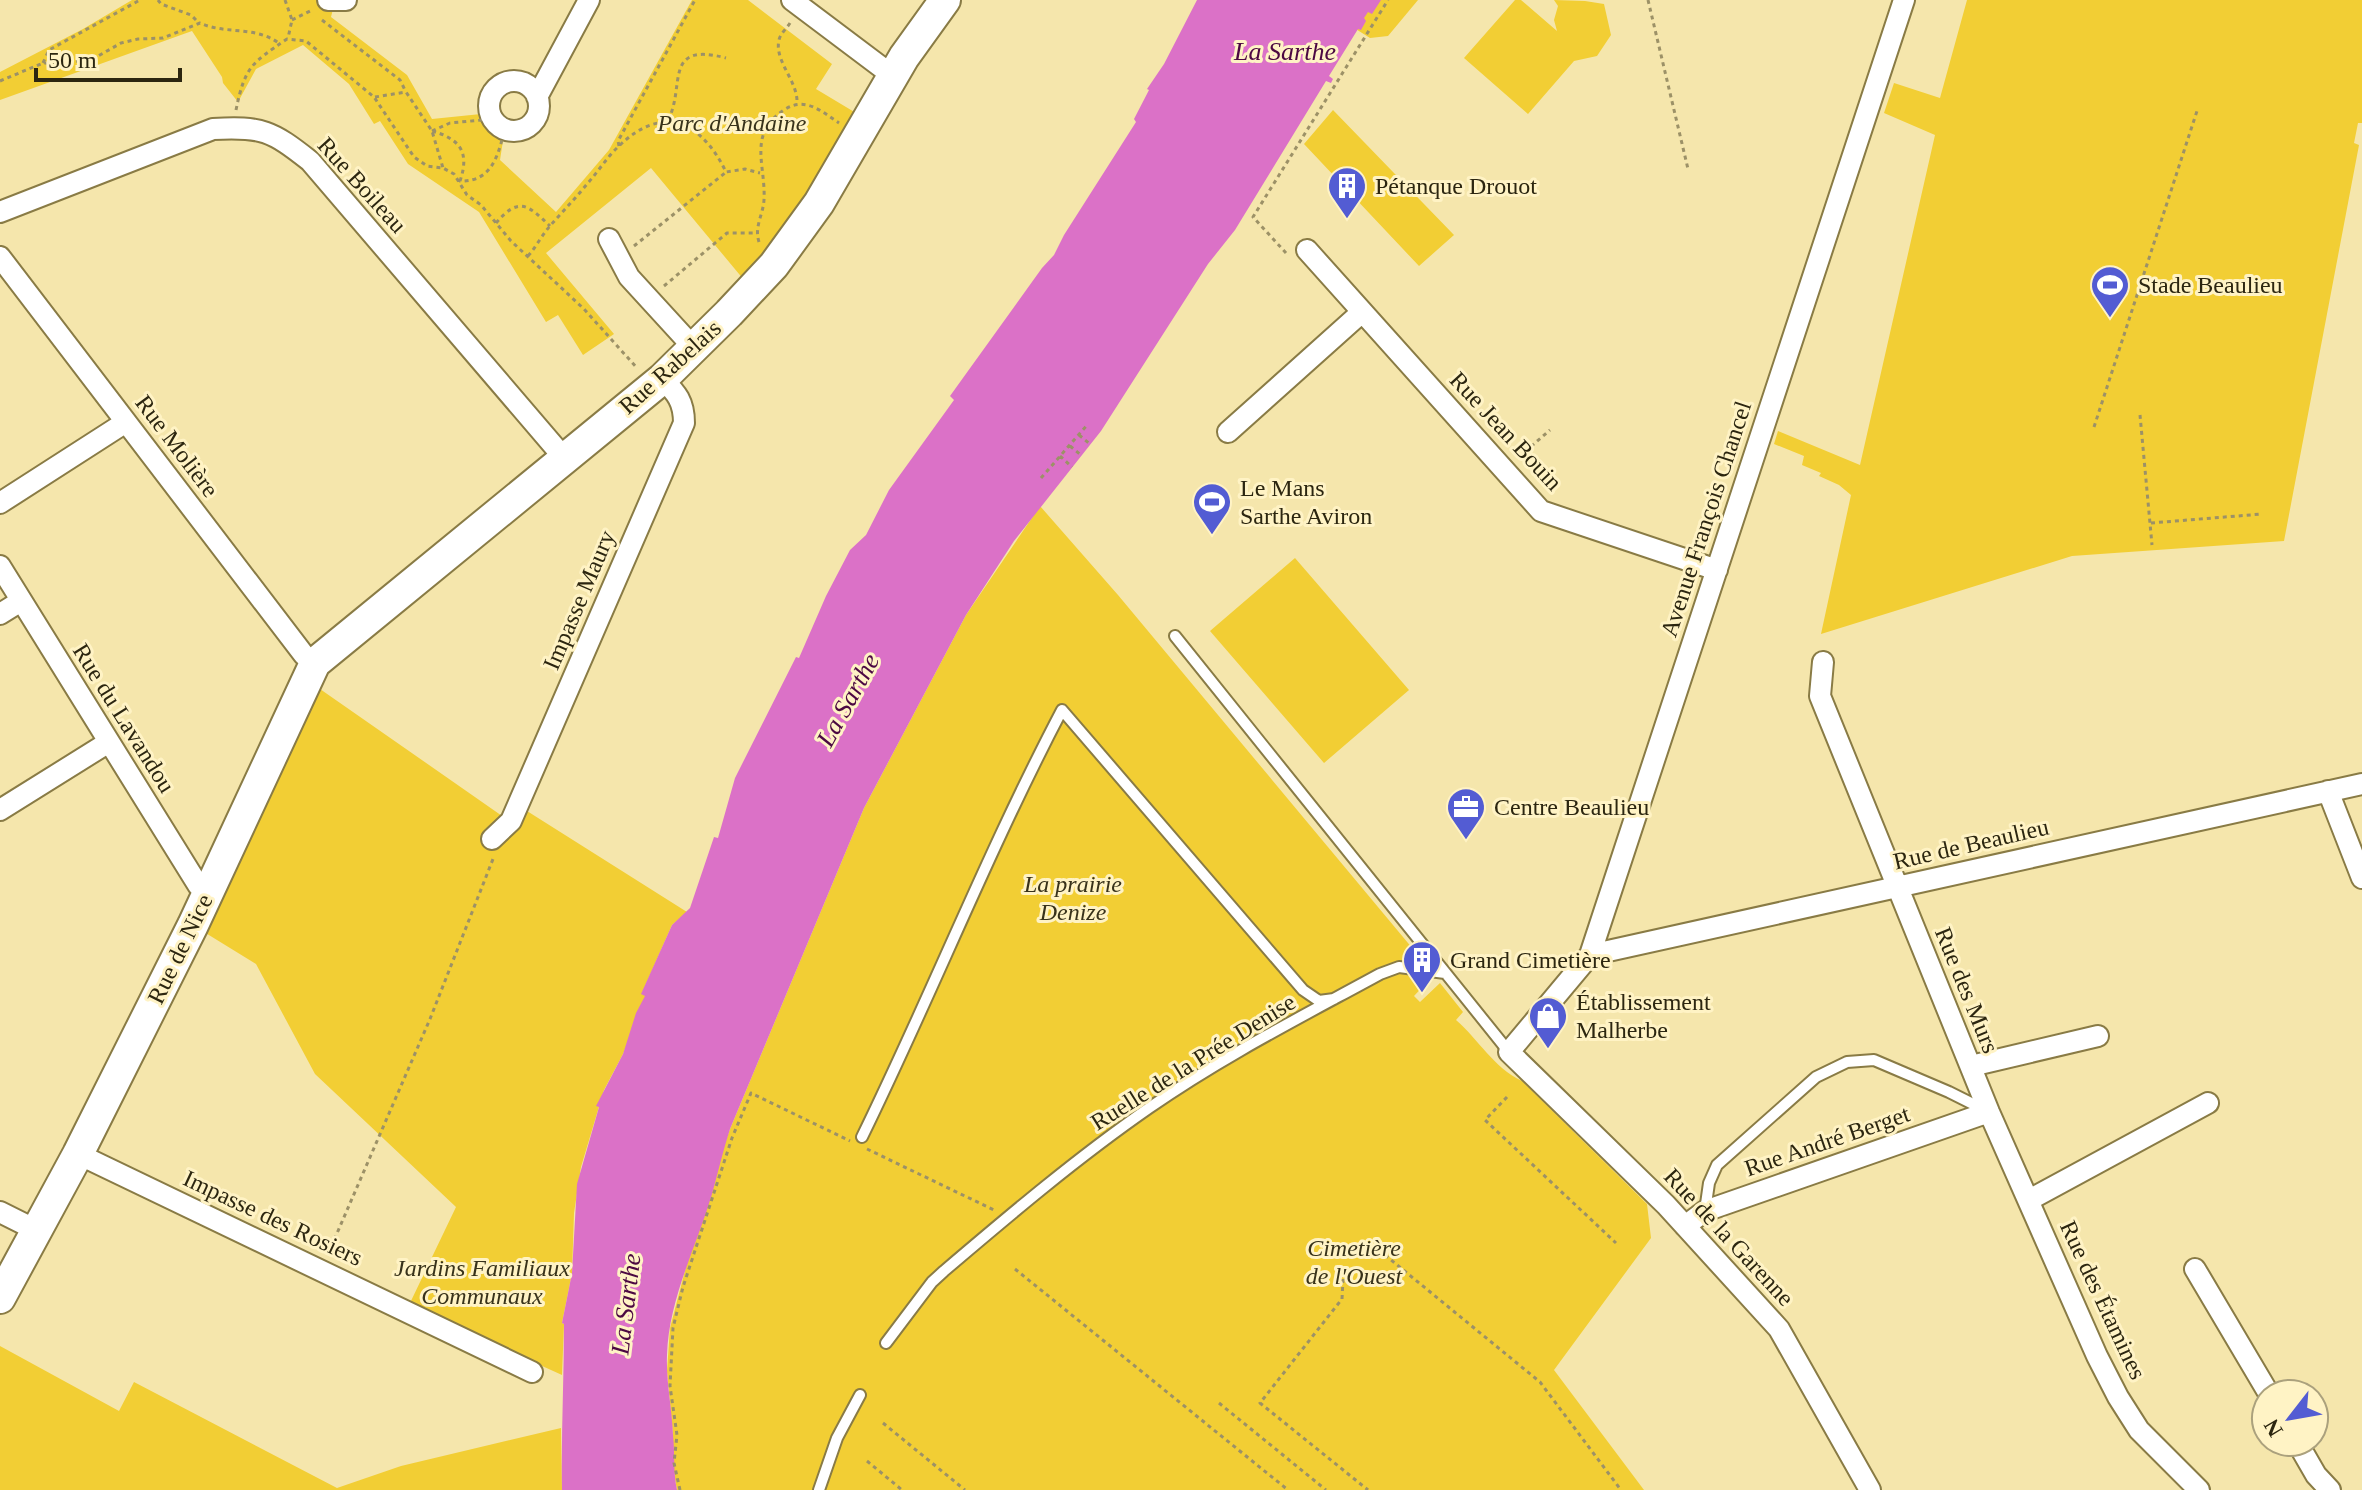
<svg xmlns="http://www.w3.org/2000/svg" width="2362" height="1490" viewBox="0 0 2362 1490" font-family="'Times New Roman',serif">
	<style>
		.green { fill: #f2ce34 }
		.water { fill: #db71c7 }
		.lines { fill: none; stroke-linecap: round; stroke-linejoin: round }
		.lane-casing { stroke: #897b45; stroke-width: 14 }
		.street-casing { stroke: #897b45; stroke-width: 24 }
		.secondary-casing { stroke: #897b45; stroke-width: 34 }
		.path { stroke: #9c9167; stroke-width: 3; stroke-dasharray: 4 4; stroke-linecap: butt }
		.lane { stroke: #fff; stroke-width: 10 }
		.street { stroke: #fff; stroke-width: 20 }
		.secondary { stroke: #fff; stroke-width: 30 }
		.labels { text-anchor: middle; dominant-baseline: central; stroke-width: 6; stroke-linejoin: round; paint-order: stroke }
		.park-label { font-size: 24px; font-style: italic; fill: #38321a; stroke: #fff3c5 }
		.street-label { font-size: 24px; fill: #2c2610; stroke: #fff3c5 }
		.poi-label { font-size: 24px; fill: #2c2610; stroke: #fff3c5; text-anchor: start }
		.water-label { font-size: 26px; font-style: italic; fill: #4c0842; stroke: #fff3c5 }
	</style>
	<rect width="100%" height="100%" fill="#f5e6ac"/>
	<!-- green -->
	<path class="green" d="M132,0H325L334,5L331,17L407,75L432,119L481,114L504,134L500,160L556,212L609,150L692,0H748L832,64L816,89L856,113L799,208L744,280L651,168L546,253L614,334L583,355L558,315L546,322L479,212L408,164L380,121L374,124L349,84L303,45L256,69L238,102L223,83L222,77L192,31L0,100V72L83,29Z
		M1344,0H1418L1388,36L1370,38L1351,26Z
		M1515,0H1521L1557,31L1554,20L1558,6L1554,0L1585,1L1604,4L1611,35L1597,56L1574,61L1528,114L1464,58Z
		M1967,0H2362V123H2358L2354,143L2359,145L2284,541L2072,556L1821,634L1851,495L1839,485L1819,476L1821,473L1802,465L1804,456L1774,444L1778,431L1860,465L1935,135L1884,113L1894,83L1940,98Z
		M1333,110L1454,235L1419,266L1304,144Z
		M1040,506L1118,595L1423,961V978L1429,980L1414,996L1420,1002L1440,983L1463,1012L1456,1020C1479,1040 1493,1067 1522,1081L1647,1204L1651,1238L1554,1370L1644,1490H677L672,1463L673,1435L667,1371L670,1328L692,1244L711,1195L718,1163L730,1129L864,808L966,615Z
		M1295,558L1409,690L1324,763L1210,631Z
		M320,689L518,827L527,811L687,912L672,925L642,993L646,996L623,1054L604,1090L581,1167L574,1213L572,1273L562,1323L564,1324L562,1375L458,1328L410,1303L456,1207L315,1074L256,964L204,932Z
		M0,1346L119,1411L134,1382L337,1488L401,1466L561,1428L562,1490H0Z"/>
	<!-- water -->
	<path class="water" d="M1197,0H1381L1372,14L1368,12L1364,18L1366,21L1361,30L1358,29L1329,76L1333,79L1331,83L1326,81L1235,230L1208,264L1101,431L1014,541L966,615L864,808L730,1129C723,1151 718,1172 712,1194C696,1248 669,1298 667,1355C666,1382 672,1408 673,1435C675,1454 673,1471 677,1490H562C561,1435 564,1380 564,1324L562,1323L572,1273L577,1184L599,1107L596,1106L623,1054L636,1013L645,996L641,994L672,925L690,908L714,837L718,838L735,778L796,657L799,658L826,596L850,550L866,535L889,490L954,400L950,396L1042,268L1054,255L1064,235L1136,122L1134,119L1149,90L1147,89L1164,64Z"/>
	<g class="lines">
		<defs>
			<path id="lane" d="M1175,636L1509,1052
				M862,1137C931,996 989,849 1062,710L1303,990L1319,1001L1334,999
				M1705,1211L1709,1183L1717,1165L1816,1077L1847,1062L1874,1060L1949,1092L1987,1111
				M886,1343L932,1282L944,1271C1011,1214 1077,1158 1149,1108C1222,1057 1303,1016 1380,974L1399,967L1445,973
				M819,1490L837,1438L860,1395"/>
			<path id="street" d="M328,0H346
				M792,0L893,76
				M489 106a25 25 0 1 1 50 0a25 25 0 1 1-50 0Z
				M537,97L589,0
				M0,212L213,129C262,126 272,131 310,161L565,459
				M609,239L629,277L694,348
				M1307,250L1541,511L1717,570
				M0,257L304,655L315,663
				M1228,432L1362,312
				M0,503L126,422
				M0,566L198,885L207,894
				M0,614L21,601
				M1823,662L1820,696L1989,1112L2097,1356L2118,1397L2139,1430L2199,1490
				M2328,791L2362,878
				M0,810L109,742
				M492,839L511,821L684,423C684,402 677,393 662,379
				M1590,955L2362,784
				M1971,1066L2098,1036
				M78,1154L532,1372
				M2029,1200L2208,1103
				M0,1212L36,1230
				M1685,1226L1705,1211L1989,1112
				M2195,1269L2269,1394
				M2297,1442L2316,1475L2330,1490
				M1870,1490L1779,1329L1666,1205L1509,1052L1590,955L1904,0"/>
			<path id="secondary" d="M0,1298L78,1154L193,925L315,663L662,379L729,313L774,265L819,203L904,57L945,0"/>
		</defs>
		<!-- lane casing -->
		<use href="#lane" class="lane-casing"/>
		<!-- street casing -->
		<use href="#street" class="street-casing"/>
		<!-- secondary casing -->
		<use href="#secondary" class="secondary-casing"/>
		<!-- path -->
		<path class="path" d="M158,0L161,4L191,15L199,23
			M285,0L292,20L288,38
			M1648,0L1688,169
			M292,20L310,11
			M322,20L400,80L406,92
			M790,23C787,28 780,34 779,40C774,61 798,81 797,103
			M43,63L49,50L140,0
			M0,81L43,63L59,64L93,59L121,43L138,39L163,38L200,23C226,35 255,25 280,44
			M375,97L406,92L432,131L443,168
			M236,110C245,66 252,63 287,39L306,41L374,97L414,157L427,166L443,168L454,174L467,195L481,205L511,241L584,309L637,368
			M668,120C686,87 662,41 726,58
			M432,131C460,139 470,152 460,181C493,182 498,154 505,129
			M432,131L450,123L493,119
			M619,146L618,141L695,0
			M496,223C519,196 528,205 550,226
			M759,242C754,227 763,215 764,200C766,165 747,134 784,110C805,96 821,111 839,123
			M634,246L725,173
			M1286,253L1253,217L1388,0
			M528,256C536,247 542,235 550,226C562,212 575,199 587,184C598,172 607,157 619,146C663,103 702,122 726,172L745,169L760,173
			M664,286L727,233H756
			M2140,415L2152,545
			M2094,427L2197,111
			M1079,435L1090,444
			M1070,446L1081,455
			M1060,456L1072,467
			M1519,457L1550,430
			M1041,478L1088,424
			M2151,523L2262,514
			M1507,1097L1485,1120L1616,1243
			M867,1149L994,1210
			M328,1254L430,1019L493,859
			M1361,1255H1385L1540,1382L1621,1490
			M1015,1269L1288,1490
			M1343,1279L1342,1299L1260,1403L1368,1490
			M1219,1403L1326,1490
			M883,1423L965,1490
			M867,1461L902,1490
			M680,1490L674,1463L677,1435L670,1386L673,1328L683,1287L732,1138L751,1093L850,1141"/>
		<!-- lane -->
		<use href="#lane" class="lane"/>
		<!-- street -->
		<use href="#street" class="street"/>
		<!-- secondary -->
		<use href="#secondary" class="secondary"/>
	</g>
	<!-- icons -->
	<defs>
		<symbol id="building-pin" viewBox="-11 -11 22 30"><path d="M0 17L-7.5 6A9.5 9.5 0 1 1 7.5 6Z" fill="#535cd3" stroke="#fff3c5"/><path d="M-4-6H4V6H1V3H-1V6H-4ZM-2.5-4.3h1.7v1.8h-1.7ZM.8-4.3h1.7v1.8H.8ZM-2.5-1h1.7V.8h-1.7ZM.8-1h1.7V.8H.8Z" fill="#fff"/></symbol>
		<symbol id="stadium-pin" viewBox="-11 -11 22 30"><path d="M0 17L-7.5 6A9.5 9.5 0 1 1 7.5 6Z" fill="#535cd3" stroke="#fff3c5"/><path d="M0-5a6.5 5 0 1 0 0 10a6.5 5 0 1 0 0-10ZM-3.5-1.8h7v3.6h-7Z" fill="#fff"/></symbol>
		<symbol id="office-pin" viewBox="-11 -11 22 30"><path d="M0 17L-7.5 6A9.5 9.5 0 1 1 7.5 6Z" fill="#535cd3" stroke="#fff3c5"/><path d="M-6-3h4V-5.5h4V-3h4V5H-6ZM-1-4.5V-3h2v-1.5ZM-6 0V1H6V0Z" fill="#fff"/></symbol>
		<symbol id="shop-pin" viewBox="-11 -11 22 30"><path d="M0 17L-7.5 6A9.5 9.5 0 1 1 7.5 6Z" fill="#535cd3" stroke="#fff3c5"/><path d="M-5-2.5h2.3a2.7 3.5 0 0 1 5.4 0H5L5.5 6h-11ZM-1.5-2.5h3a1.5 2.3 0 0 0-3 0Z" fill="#fff"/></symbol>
	</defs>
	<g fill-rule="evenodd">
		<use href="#building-pin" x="1325" y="164" width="44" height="60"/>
		<use href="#stadium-pin" x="2088" y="263" width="44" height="60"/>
		<use href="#stadium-pin" x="1190" y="480" width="44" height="60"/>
		<use href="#office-pin" x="1444" y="785" width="44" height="60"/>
		<use href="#building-pin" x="1400" y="938" width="44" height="60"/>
		<use href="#shop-pin" x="1526" y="994" width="44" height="60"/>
	</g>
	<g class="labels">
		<!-- park labels -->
		<g class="park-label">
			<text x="732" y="123">Parc d'Andaine</text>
			<text x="1073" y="884">La prairie<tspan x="1073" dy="28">Denize</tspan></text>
			<text x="1354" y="1248">Cimetière<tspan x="1354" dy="28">de l'Ouest</tspan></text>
			<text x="482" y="1268">Jardins Familiaux<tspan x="482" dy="28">Communaux</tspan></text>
		</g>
		<!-- street labels -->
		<g class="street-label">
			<text transform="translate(362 185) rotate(48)">Rue Boileau</text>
			<text transform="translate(670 367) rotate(-42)">Rue Rabelais</text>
			<text transform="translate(1506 431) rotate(47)">Rue Jean Bouin</text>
			<text transform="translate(177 446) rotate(53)">Rue Molière</text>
			<text transform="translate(1706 519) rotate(-72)">Avenue François Chancel</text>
			<text transform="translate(579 600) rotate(-67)">Impasse Maury</text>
			<text transform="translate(124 718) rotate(58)">Rue du Lavandou</text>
			<text transform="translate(1971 844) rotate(-13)">Rue de Beaulieu</text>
			<text transform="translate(180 949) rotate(-64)">Rue de Nice</text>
			<text transform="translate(1967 990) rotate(68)">Rue des Murs</text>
			<text transform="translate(1193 1062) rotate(-32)">Ruelle de la Prée Denise</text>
			<text transform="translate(1827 1141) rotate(-19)">Rue André Berget</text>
			<text transform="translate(273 1218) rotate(25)">Impasse des Rosiers</text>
			<text transform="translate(1729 1237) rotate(47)">Rue de la Garenne</text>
			<text transform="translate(2103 1300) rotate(65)">Rue des Étamines</text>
		</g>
		<!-- poi labels -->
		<g class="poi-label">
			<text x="1375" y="186">Pétanque Drouot</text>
			<text x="2138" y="285">Stade Beaulieu</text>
			<text x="1240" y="488">Le Mans<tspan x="1240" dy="28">Sarthe Aviron</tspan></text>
			<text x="1494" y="807">Centre Beaulieu</text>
			<text x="1450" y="960">Grand Cimetière</text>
			<text x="1576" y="1002">Établissement<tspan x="1576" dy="28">Malherbe</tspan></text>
		</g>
		<!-- water labels -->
		<g class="water-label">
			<text x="1285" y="51">La Sarthe</text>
			<text transform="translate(848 700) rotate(-61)">La Sarthe</text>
			<text transform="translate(626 1304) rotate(-83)">La Sarthe</text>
		</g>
	</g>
	<!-- north arrow -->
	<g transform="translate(2290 1418) rotate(239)"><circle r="38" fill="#fff3c5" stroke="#aba17d" stroke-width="2"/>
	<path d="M0-6L14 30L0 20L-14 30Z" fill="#535cd3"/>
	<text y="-12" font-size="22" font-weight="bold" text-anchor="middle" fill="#2c2610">N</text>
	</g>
	<!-- scale -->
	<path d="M36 68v12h144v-12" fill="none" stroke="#2c2610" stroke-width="4"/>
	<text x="48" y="68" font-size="24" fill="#2c2610" stroke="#fff3c5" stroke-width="6" paint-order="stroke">50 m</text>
</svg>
